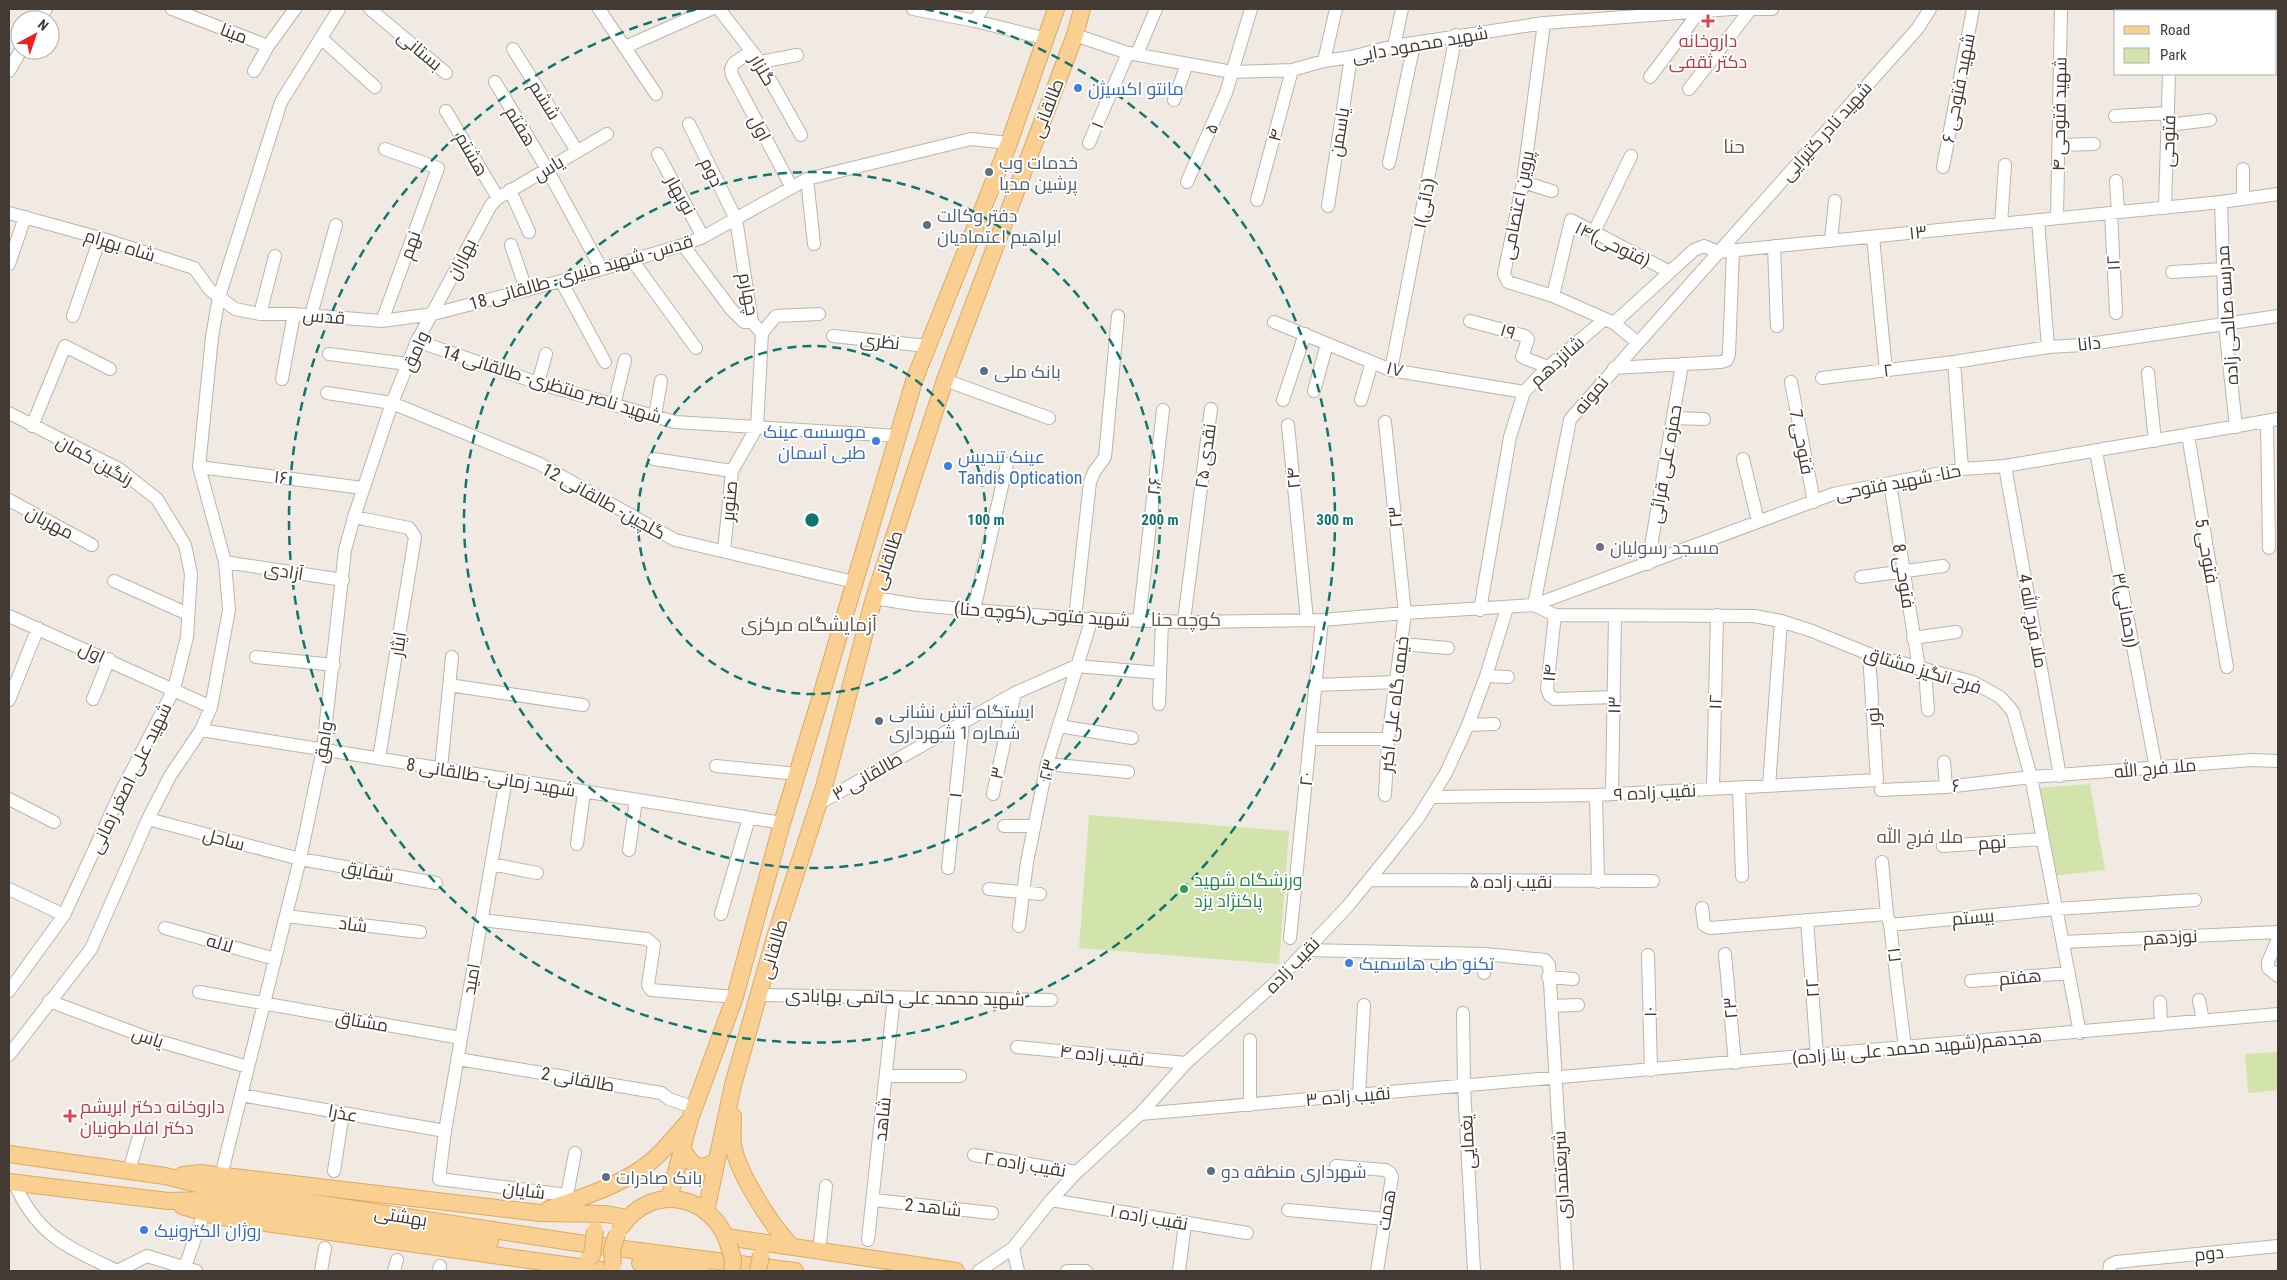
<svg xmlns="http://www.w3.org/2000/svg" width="2287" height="1280" viewBox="0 0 2287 1280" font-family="'Roboto Condensed',Cairo,sans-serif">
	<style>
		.green { fill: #d2e4ac }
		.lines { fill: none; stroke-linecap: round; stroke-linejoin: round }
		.minor-casing { stroke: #beb4a9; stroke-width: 14 }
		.major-casing { stroke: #deaa63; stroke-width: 18 }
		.minor { stroke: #fff; stroke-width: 12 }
		.major { stroke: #facf92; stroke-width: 16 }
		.major-bridge-casing { stroke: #deaa63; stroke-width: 18; stroke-linecap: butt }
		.major-bridge { stroke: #facf92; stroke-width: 16 }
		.ring { fill: none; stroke: #0f766e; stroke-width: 2.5; stroke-dasharray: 9 6 }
		.health-dot { fill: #e0444e; stroke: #fff; stroke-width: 2 }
		.shop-dot { fill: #3f7fe0; stroke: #fff; stroke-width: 2 }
		.service-dot { fill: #5c6f8a; stroke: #fff; stroke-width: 2 }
		.worship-dot { fill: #6b7280; stroke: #fff; stroke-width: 2 }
		.leisure-dot { fill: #2e9e5b; stroke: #fff; stroke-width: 2 }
		.labels { text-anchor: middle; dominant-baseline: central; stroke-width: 4; stroke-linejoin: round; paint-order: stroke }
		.street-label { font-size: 18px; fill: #423a33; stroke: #fff }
		.health-label { font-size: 18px; fill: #be3a42; stroke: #fff }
		.shop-label { font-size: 18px; fill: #366cbe; stroke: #fff; text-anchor: start }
		.service-label { font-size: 18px; fill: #4e5e75; stroke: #fff; text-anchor: start }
		.worship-label { font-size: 18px; fill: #5b616d; stroke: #fff; text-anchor: start }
		.leisure-label { font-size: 18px; fill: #27864d; stroke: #fff; text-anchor: start }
		.neighbourhood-label { font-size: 19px; fill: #64574b; stroke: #fff }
		.centre { fill: #0f766e; stroke: #fff; stroke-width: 2.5 }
		.ring-label { font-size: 15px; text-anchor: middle; font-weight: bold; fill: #0f766e; stroke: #fff; stroke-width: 4; stroke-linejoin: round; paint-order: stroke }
	</style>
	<rect width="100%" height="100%" fill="#f0eae2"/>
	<!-- green -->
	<path class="green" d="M2090,784L2105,870L2053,876L2037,788Z
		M1089,815L1289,831L1279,964L1079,948Z
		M2278,1052V1090L2248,1093L2245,1054Z"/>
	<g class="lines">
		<defs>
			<path id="minor" d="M172,9L268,46
				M370,9L446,73
				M599,9L656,94
				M719,9L760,62L801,135
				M913,9L975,21L1047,39
				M2171,11V9
				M39,20L46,9
				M975,21L982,9
				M1544,23L1523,182L1504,274L1508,282L1553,296L1605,319
				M1075,35L1128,53L1232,72L1292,70L1324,61L1351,57L1394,46L1544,23L1732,9H1772
				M321,38L375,87
				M1394,46L1402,9
				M625,47L711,9
				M513,49L577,151
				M752,51L734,63L731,69L732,75L791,186
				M1137,54L1156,9
				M1324,61L1336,9
				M760,62L797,55
				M9,71L21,50
				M254,71L268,46L295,9
				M1650,77L1699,12
				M495,82L547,169L601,268
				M1689,89L1750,10
				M1174,100L1187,64
				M446,111L498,198
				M2115,116L2168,113
				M689,124L736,219L752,322L762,333L757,427L732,471L724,551
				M2168,125L2210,120
				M1089,143L1128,53
				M2059,145L2094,144
				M658,154L703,237
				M1389,163L1414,44
				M1943,167L1973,9
				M807,179L814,244
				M2116,181L2118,212
				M1187,182L1226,93L1251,9
				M1523,182L1552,191
				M510,190L529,232
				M2243,199V169
				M1257,200L1292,70
				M2221,202L2225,325L2236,427
				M1328,206L1351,57
				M2165,208L2169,74
				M9,213L100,238L194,268L210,290L235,309L260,314H294L382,321L433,314L561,281L683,245L703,237L807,179L971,139L1009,143
				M2111,213L2116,313
				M2057,218L2061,9
				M2038,220L2048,347
				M2001,224L2005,165
				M1594,232L1631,156
				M1873,237L1886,371
				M1831,241L1835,201
				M511,245L526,289
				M683,245L731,309L744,322H752
				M1774,246L1777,326
				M632,260L696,348
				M9,264L25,217
				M2172,272L2223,269
				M561,281L605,362
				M1553,296L1571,220L1670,272
				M260,314L275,256
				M311,315L336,225
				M73,316L100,238
				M382,321L438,168L385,149
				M1470,321L1525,336L1528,339L1522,357L1548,367
				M1274,322L1391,370L1524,392
				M1614,323L1637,342
				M762,333L776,316L819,314
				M833,336L927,346
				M417,341L538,383L675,422L898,436
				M329,354L408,364
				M1954,362L1962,469
				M1614,368L1721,362L1727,360L1729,354L1733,250
				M1391,370L1456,35
				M2148,373L2155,441
				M1822,378L1954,362L2048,347L2083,345L2278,316
				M282,379L294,314
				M945,380L1049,418
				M1791,382L1814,502
				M538,383L546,354
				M1314,391L1327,344
				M327,393L392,403L538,463L675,540L854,582
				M1283,400L1305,334
				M1361,400L1372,362
				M614,405L625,360
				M9,413L119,469L157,499L185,545L191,574L187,637L174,689L121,792L64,915L9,991
				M655,416L661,381
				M1673,418L1704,419
				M2267,421L2269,548
				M1288,425L1307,620
				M32,426L65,346L110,369
				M2188,435L2227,667
				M2096,452L2156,768
				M654,459L732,471
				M1743,459L1758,521
				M2005,466L2060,776
				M199,467L363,488
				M1890,483L1919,669
				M9,500L92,545
				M354,517L409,528L415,537L379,758
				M225,562L343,580
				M1648,564L1682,364
				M1861,577L1943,566
				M114,581L188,614
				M874,598L918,605L974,610L1083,619L1193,622L1322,620L1405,613L1534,605L1833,494L1962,469L2005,466L2278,419
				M1534,605L1555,615L1754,616L1781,621L1812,631L1869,654L1973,682L2000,697L2010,708L2013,712L2031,777L2080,1033
				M1534,605L1570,420L1573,416L1918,28L1930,9
				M974,610L1007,464
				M1480,610L1510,437L1524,392L1548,367L1605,319L1614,323L1694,250L1704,246L1718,252L2221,202L2278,194
				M1555,615L1547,689L1550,696L1555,699L1614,697
				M9,616L211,707
				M1075,618L1090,482L1094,472L1105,457L1118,316
				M1139,621L1163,410
				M1184,621L1211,409
				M1913,638L1956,632
				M1401,644L1448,648
				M256,657L334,665
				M1925,671L1928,710
				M1486,676L1508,677
				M449,685L583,705
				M1316,685L1396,682
				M93,699L109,659
				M9,700L38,628
				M1159,704L1162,621
				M1468,725L1494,724
				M1059,726L1132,738
				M201,730L782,823
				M1310,739H1388
				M1944,762L1946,787
				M1047,764L1128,772
				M716,766L797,774
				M441,768L452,657
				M506,779L445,1131L439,1179L567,1195L575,1153
				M1769,786L1781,621
				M1739,788L1742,876
				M1713,789L1717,615
				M1881,790L1946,787L2031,777L2252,760L2278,761
				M993,794L1015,693
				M1612,794L1615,615
				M1385,795L1388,739L1405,613L1385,422
				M1596,795L1598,882
				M1432,797L1596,795L1877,780L1869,654
				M9,799L54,822
				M818,804L1015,693L1076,666L1160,673
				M148,819L300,859L436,883
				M1004,826H1034
				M577,844L584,792
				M1943,846L2042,839
				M629,850L636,800
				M1882,862L1887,914L1890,925L1905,1048
				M491,864L537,873
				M948,868L963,722
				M1369,880L1653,881
				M9,889L64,915
				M989,889L1040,894
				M1702,908L1704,925L1710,928L1887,914
				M721,914L749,818
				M286,916L420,932
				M481,920L647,939L654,945L648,985L651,990L735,997
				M1807,920L1817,1056
				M1890,925L2056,909L2195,900
				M1019,926L1027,862L1047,764L1092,618
				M165,928L275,959
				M1290,938L1322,620
				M2278,939L2268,962V968L2278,976
				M2063,942L2278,932
				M1306,950L1484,954L1545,960L1549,965L1567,1271
				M1725,954L1735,1063
				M1648,955L1651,1070
				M1484,973V954
				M1548,977L1573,979
				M1971,981L2069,973
				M199,992L461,1038
				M759,995L1051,1000
				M2199,1000L2203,1021
				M49,1001L148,1038L248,1067
				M2160,1002L2161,1025
				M1551,1006L1578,1005
				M1463,1013L1464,1086L1474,1271
				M1017,1047L1186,1063
				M9,1055L91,949L148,819L170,776L201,730L211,707L229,610L225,562L199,467L212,337L219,297L281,102L339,9
				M458,1059L661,1093L669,1099L695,1108
				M886,1076H960
				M241,1095L445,1131
				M1359,1095L1364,1005
				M1250,1105V1040
				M1140,1114L2278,1014
				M974,1155L1077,1172
				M1336,1166L1385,1170L1390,1173L1392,1177L1377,1271
				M129,1171L140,1133
				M334,1171L343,1113
				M221,1176L300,859L323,749L345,550L354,517L392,403L417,341L491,205L498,198L607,134
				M14,1182C37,1236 68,1247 117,1271
				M874,1200L992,1213
				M1051,1200L1247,1233
				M1288,1210L1385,1219
				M868,1240L894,997
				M1013,1248L1018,1271
				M819,1252L826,1186
				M185,1267L204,1213
				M117,1271L147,1256L196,1271
				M321,1271L325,1248
				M394,1271L397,1260
				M439,1271L440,1266
				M979,1271L1013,1248L1051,1200L1077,1172L1140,1114L1186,1063L1275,983L1347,907L1390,854L1418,818L1446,773L1468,725L1486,676L1507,608
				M1067,1271H1086
				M1179,1271L1185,1224
				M2109,1271L2110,1265L2116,1262L2278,1246"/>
			<path id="major" d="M733,1116C733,1125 732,1135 733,1144C736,1170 773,1229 793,1247
				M682,1149C692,1165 699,1173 717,1160
				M9,1154L165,1176L209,1187L585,1244L795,1271
				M183,1175L200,1173L540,1213L605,1214L628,1218
				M9,1182L168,1201L205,1200L490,1241
				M669,1199L690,1119L735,997L782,823L821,696L915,378L1009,143L1056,9
				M182,1206L216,1216L607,1271
				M549,1209C580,1198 613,1188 641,1169C659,1157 673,1139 687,1123
				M706,1211L733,1085L775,937L824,787L874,598L945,380L1075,35L1082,9
				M621,1227C652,1181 714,1195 729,1246
				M726,1237L956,1271
				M640,1263L701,1271"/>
		</defs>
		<!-- minor casing -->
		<use href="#minor" class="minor-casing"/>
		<!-- major casing -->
		<use href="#major" class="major-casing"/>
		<!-- minor -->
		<use href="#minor" class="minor"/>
		<!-- major -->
		<use href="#major" class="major"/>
		<defs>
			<path id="major-bridge" d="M729,1246L733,1259L732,1271
				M588,1259L592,1255L595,1230
				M613,1265L612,1250L617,1234
				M758,1271L761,1255"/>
		</defs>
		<!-- major-bridge casing -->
		<use href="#major-bridge" class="major-bridge-casing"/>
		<!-- major-bridge -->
		<use href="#major-bridge" class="major-bridge"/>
	</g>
	<!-- distance rings -->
	<g class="ring">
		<circle cx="812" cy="520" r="174"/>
		<circle cx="812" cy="520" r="348"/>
		<path d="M925 9A523 523 0 1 1 699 9"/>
	</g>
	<!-- markers -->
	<g class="health-dot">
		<path d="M1705.5 13.5h5v5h5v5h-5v5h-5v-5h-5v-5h5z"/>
		<path d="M67.5 1108.5h5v5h5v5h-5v5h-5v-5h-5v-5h5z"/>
	</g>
	<g class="shop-dot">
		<circle cx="1078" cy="88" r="5"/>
		<circle cx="876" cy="441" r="5"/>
		<circle cx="948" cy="466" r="5"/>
		<circle cx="1349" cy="963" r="5"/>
		<circle cx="144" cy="1230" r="5"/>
	</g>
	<g class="service-dot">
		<circle cx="989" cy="172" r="5"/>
		<circle cx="927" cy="225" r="5"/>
		<circle cx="984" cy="371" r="5"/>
		<circle cx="879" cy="721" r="5"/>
		<circle cx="1211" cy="1171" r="5"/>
		<circle cx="606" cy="1177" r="5"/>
	</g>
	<circle class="worship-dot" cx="1600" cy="547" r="5"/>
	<circle class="leisure-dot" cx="1184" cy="889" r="5"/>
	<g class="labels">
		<!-- street labels -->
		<g class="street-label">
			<text transform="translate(234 33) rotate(21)">مینا</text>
			<text transform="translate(1420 44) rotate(-10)">شهید محمود دایی</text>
			<text transform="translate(420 50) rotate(40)">بستانی</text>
			<text transform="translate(763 70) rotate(59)">گلزار</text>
			<text transform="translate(1958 88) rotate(-79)">شهید فتوحی ۶</text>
			<text transform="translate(545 100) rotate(58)">ششم</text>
			<text transform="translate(1047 108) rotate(-69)">طالقانی</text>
			<text transform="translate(2059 114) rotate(-89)">شهید فتوحی ۴</text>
			<text transform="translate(1097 125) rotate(-67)">۱</text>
			<text transform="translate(521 126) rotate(59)">هفتم</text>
			<text transform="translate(760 128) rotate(62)">اول</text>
			<text transform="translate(1211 128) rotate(-66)">۵</text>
			<text transform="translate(1826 131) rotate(-48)">شهید نادر کتیرایی</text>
			<text transform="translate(1339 132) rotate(-81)">یاسمن</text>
			<text transform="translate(1275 135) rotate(-75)">۴</text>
			<text transform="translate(2168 141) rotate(-88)">فتوحی</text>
			<text transform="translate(472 154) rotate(60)">هشتم</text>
			<text transform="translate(548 168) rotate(-31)">یاس</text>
			<text transform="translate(712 172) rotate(64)">دوم</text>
			<text transform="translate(681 195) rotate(61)">نوبهار</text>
			<text transform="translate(1424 203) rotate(-79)">۱(دائی)</text>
			<text transform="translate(1517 205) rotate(-79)">پروین اعتصامی</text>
			<text transform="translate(1918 232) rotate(-6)">۱۳</text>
			<text transform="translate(1613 244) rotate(26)">۱۴(فتوحی)</text>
			<text transform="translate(120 245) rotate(17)">شاه بهرام</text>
			<text transform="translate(410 245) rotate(-70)">نهم</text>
			<text transform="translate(461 259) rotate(-63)">بهاران</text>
			<text transform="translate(2113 263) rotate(-93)">۱۲</text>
			<text transform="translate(581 272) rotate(-16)">قدس- شهید منیری- طالقانی 18</text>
			<text transform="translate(749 294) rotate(79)">چهارم</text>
			<text transform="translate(2227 315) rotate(-94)">مدرسه صالحی زاده</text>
			<text transform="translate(324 316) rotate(5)">قدس</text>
			<text transform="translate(1508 331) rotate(16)">۱۹</text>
			<text transform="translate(880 341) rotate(6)">نظری</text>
			<text transform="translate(2089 343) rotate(-6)">دانا</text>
			<text transform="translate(415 351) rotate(-66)">وامق</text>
			<text transform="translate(1557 361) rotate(-42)">شانزدهم</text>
			<text transform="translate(1395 369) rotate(14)">۱۷</text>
			<text transform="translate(1888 370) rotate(-7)">۲</text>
			<text transform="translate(552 384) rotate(17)">شهید ناصر منتظری- طالقانی 14</text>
			<text transform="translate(1591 395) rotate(-50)">نمونه</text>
			<text transform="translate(1802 442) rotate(79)">فتوحی 7</text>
			<text transform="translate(1205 456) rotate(-82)">۲۵ نقدی</text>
			<text transform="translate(95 460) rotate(29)">رنگین کمان</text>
			<text transform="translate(1665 464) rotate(-80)">حمزه علی قرائی</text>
			<text transform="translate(281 477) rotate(7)">۱۶</text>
			<text transform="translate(1293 478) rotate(-96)">۲۴</text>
			<text transform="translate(1898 482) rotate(-11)">حنا- شهید فتوحی</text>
			<text transform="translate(1154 486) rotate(-84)">۲۶</text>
			<text transform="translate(604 501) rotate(29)">گلچین- طالقانی 12</text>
			<text transform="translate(729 501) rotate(-85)">صنوبر</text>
			<text transform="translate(1395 517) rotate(-96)">۲۳</text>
			<text transform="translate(50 522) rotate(28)">مهربان</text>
			<text transform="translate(2207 551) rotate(80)">فتوحی 5</text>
			<text transform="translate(887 560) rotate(-72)">طالقانی</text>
			<text transform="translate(284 571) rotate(9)">آزادی</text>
			<text transform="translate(1904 576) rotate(81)">فتوحی 8</text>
			<text transform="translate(2126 610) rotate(79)">۳(رحمانی)</text>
			<text transform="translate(1042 614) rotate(4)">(کوچه حنا)شهید فتوحی</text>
			<text transform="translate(2033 621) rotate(80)">4 ملا فرج الله</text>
			<text transform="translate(398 644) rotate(-81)">ایثار</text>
			<text transform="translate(92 652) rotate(24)">اول</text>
			<text transform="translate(1923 670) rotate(17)">فرح انگیز مشتاق</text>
			<text transform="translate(1549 673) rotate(-85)">۱۴</text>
			<text transform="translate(1715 702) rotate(-88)">۱۲</text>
			<text transform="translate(1394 704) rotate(-83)">خیمه گاه علی اکبر</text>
			<text transform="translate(1614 705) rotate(-89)">۱۳</text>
			<text transform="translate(1873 717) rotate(-94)">نور</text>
			<text transform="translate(323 742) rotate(-81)">وامق</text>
			<text transform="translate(2155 768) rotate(-5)">ملا فرج الله</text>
			<text transform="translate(1047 770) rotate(-76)">۲۳</text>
			<text transform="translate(997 773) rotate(-78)">۳</text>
			<text transform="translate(867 776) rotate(-30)">طالقانی ۳</text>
			<text transform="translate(491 777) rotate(9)">شهید زمانی- طالقانی 8</text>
			<text transform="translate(130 778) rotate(-64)">شهید علی اصغر زمانی</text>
			<text transform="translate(1306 779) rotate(-84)">۲۰</text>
			<text transform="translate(1956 785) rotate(-6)">۶</text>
			<text transform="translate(1655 792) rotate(-3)">نقیب زاده ۹</text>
			<text transform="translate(955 795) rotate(-84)">۱</text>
			<text transform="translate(224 839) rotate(15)">ساحل</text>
			<text transform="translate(1992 842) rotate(-4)">نهم</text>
			<text transform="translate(368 871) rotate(10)">شقایق</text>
			<text x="1511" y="881">نقیب زاده ۵</text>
			<text transform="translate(1973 917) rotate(-5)">بیستم</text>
			<text transform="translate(353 924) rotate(7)">شاد</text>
			<text transform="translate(2170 937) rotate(-3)">نوزدهم</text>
			<text transform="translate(220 943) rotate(16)">لاله</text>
			<text transform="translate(773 949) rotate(-74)">طالقانی</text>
			<text transform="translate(1894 955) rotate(-97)">۲۱</text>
			<text transform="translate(1292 965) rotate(-46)">نقیب زاده</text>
			<text transform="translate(2020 977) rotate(-5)">هفتم</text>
			<text transform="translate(471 979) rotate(-80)">امید</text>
			<text transform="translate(1812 988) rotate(-94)">۲۲</text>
			<text transform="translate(905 997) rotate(1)">شهید محمد علی حاتمی بهابادی</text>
			<text transform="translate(1730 1008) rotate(-95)">۲۳</text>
			<text transform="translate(1650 1012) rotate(-91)">۱۰</text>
			<text transform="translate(362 1021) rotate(10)">مشتاق</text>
			<text transform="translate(148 1037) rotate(19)">یاس</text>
			<text transform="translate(1917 1047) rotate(-5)">هجدهم(شهید محمد علی بنا زاده)</text>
			<text transform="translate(1102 1055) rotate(6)">نقیب زاده ۴</text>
			<text transform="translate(578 1079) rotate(10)">طالقانی 2</text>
			<text transform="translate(1348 1096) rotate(-5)">نقیب زاده ۳</text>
			<text transform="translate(343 1113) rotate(10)">عذرا</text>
			<text transform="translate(882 1119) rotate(-84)">شاهد</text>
			<text transform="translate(1467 1142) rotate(-93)">یغمایی</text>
			<text transform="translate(1025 1164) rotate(9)">نقیب زاده ۲</text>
			<text transform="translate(1561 1175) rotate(-93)">شریعتمداری</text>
			<text transform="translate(524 1190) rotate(7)">شایان</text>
			<text transform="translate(933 1207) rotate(6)">شاهد 2</text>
			<text transform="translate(1386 1210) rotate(-81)">همت</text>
			<text transform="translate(401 1216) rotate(9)">بهشتی</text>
			<text transform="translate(1149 1217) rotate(10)">نقیب زاده ۱</text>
			<text transform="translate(2209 1253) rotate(-6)">دوم</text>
		</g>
		<!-- health labels -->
		<g class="health-label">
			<text x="1708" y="40">داروخانه<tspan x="1708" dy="21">دکتر ثقفی</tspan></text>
			<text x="80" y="1106" text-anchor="start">داروخانه دکتر ابریشم<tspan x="80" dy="21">دکتر افلاطونیان</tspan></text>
		</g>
		<!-- shop labels -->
		<g class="shop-label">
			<text x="1088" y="88">مانتو اكسيژن</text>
			<text x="866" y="431" text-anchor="end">موسسه عینک<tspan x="866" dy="21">طبی آسمان</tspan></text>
			<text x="958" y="456">عینک تندیس<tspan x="958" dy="21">Tandis Optication</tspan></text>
			<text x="1359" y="963">تکنو طب هاسمیک</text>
			<text x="154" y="1230">روژان الکترونیک</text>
		</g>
		<!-- service labels -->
		<g class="service-label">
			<text x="999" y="162">خدمات وب<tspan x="999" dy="21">پرشین مدیا</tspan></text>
			<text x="937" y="215">دفتر وکالت<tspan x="937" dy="21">ابراهیم اعتمادیان</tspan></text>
			<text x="994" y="371">بانک ملی</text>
			<text x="889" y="711">ایستگاه آتش نشانی<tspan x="889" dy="21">شماره 1 شهرداری</tspan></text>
			<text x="1221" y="1171">شهرداری منطقه دو</text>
			<text x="616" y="1177">بانک صادرات</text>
		</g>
		<!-- worship labels -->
		<g class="worship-label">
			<text x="1610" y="547">مسجد رسولیان</text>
		</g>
		<!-- leisure labels -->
		<g class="leisure-label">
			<text x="1194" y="879">ورزشگاه شهید<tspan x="1194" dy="21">پاکنژاد یزد</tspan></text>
		</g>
		<!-- neighbourhood labels -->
		<g class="neighbourhood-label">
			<text x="1734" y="146">حنا</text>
			<text x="1186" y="619">کوچه حنا</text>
			<text x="809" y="624">آزمایشگاه مرکزی</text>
			<text x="1920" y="836">ملا فرج الله</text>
		</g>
	</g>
	<circle cx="812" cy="520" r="8" class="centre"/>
	<g class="ring-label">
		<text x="986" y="525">100 m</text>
		<text x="1160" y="525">200 m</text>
		<text x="1335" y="525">300 m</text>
	</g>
	<!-- border -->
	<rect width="2287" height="1280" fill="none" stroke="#423a33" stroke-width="20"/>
	<!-- legend -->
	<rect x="2114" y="10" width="162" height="65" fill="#ffffff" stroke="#b3b0ad"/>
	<rect x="2124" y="26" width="25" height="8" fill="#facf92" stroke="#b3b0ad"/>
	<text x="2160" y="35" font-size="15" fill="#423a33">Road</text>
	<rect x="2124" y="48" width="25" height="15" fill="#d2e4ac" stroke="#b3b0ad"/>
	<text x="2160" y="60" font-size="15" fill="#423a33">Park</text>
	<!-- north arrow -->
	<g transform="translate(35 35) rotate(40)"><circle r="24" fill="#ffffff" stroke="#b3b0ad"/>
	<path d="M0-4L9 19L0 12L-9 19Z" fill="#f11e19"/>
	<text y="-8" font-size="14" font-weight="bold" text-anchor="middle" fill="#423a33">N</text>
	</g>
</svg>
